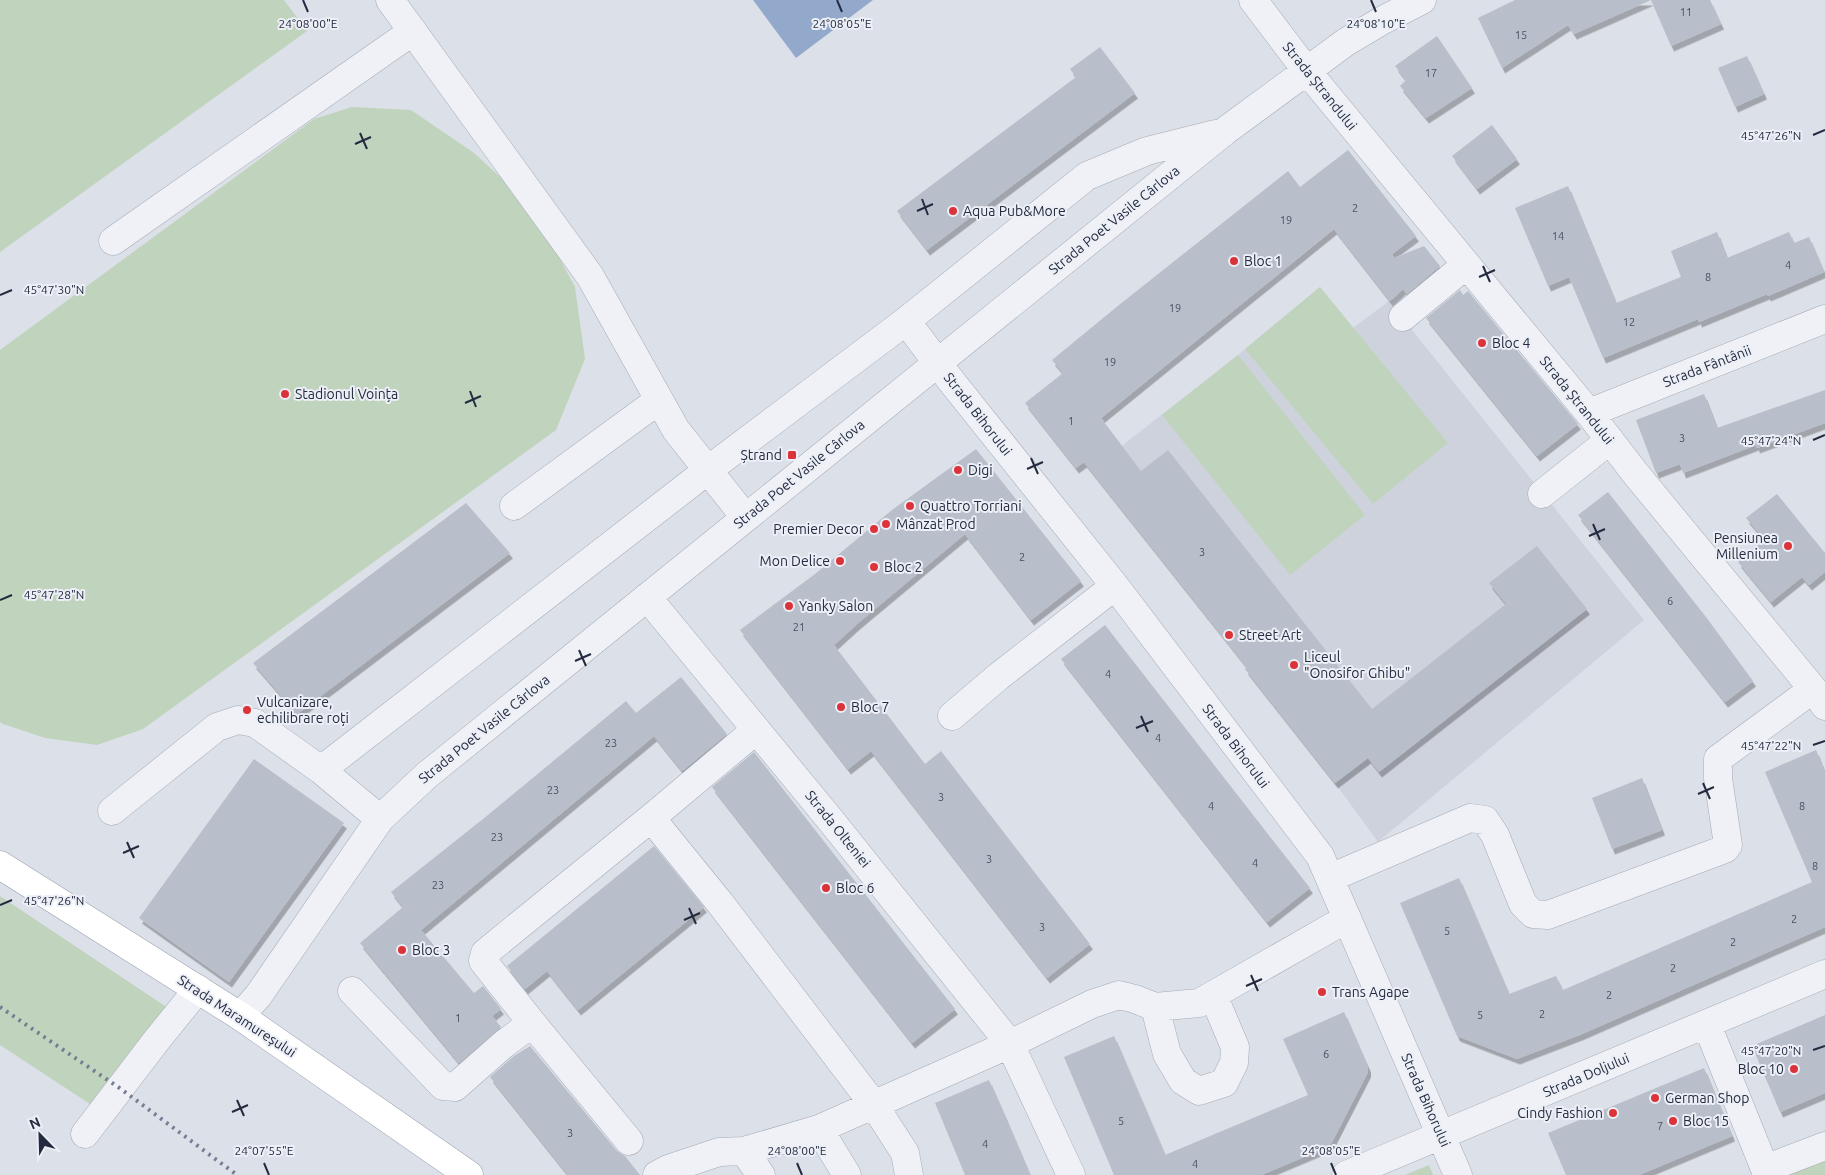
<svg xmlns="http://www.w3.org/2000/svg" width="1825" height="1175" viewBox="0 0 1825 1175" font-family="Ubuntu,sans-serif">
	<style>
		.built { fill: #ced2dd }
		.green { fill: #c0d3bc }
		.water { fill: #93a9cc }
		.building { fill: #b9becb; filter: url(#shadow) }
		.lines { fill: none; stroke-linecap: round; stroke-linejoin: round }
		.minor-casing { stroke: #a5aab6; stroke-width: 29 }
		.major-casing { stroke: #9aa2b5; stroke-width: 29 }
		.minor { stroke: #eff1f6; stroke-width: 28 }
		.major { stroke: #fff; stroke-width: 28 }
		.rail { stroke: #747d93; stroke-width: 4; stroke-dasharray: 2.5 5; stroke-linecap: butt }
		.ticks { fill: none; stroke: #242b40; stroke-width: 2 }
		.poi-dot { fill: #dc333a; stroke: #eceff6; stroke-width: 2 }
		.labels { text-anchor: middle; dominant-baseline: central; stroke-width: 4; stroke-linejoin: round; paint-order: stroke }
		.number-label { font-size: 11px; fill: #495063 }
		.street-label { font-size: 14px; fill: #242b40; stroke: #eceff6 }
		.poi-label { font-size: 14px; fill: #242b40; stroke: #eceff6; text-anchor: start }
		.ticks-label { font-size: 12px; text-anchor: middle; fill: #242b40; stroke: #eceff6; stroke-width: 4; stroke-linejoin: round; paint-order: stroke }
	</style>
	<defs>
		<filter id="shadow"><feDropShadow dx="3" dy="5.5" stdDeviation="0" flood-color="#0004"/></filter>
	</defs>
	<rect width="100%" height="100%" fill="#dce0e8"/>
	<!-- built -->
	<path class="built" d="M1320,287L1353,328L1389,301L1644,620L1378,842L1335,783L1245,669L1254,662L1091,470L1238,355Z"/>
	<!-- green -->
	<path class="green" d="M0,0H284L307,31L0,252Z
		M352,107L411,110L474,153L509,185L543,228L575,287L585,359L556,430L143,729L97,745L45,738L3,724L0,722V350L314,119Z
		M1320,287L1448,443L1373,504L1245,349Z
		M1238,355L1365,515L1290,575L1162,415Z
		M0,896L171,1010L93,1106L0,1045Z
		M1825,1156V1175H1770Z
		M1429,1165L1433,1175H1405Z"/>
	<!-- water -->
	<path class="water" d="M753,0H873L796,58Z"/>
	<!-- building -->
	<path class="building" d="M1515,0H1710L1721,24L1671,46L1651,0L1574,34L1568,25L1502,68L1478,18Z
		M1437,36L1472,88L1426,118L1400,86L1406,80L1395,66Z
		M1100,47L1135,93L927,250L897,211L1076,77L1070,69Z
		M1747,56L1764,94L1735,107L1718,68Z
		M1492,125L1517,159L1477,189L1452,156Z
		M1348,150L1416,236L1392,254L1394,258L1424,246L1440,266L1407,294L1403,289L1390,301L1334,229L1101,418L1141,471L1168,450L1372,709L1506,604L1489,583L1537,546L1587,609L1379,772L1368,758L1335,783L1245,669L1247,667L1084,462L1076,468L1025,403L1063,373L1052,360L1119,305L1288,171L1300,187Z
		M1568,186L1616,303L1681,277L1671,251L1717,232L1727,258L1789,232L1794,243L1809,237L1824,272L1768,296L1767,294L1699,322L1698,319L1603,358L1569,277L1548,286L1515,208Z
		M1460,290L1463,295L1468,291L1578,424L1537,456L1426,318Z
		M1825,390V423L1757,448L1756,445L1683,473L1680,464L1656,473L1636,420L1704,394L1717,428Z
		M976,449L1081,581L1031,620L965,534L857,624L834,645L925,764L941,751L1090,944L1047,978L871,751L848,769L740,630L815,574L892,510Z
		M1608,492L1706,617L1753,681L1725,702L1578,515Z
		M1777,494L1825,553V572L1809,585L1802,577L1771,602L1738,562L1765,540L1746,518Z
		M466,503L510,553L297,714L253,663Z
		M1105,625L1310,888L1267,922L1061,659Z
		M681,677L727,734L682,771L654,736L421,930L474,993L483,986L501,1009L492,1016L501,1027L459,1063L360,943L403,907L391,892L483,819L626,701L636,713Z
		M1816,750L1825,773V927L1582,1034L1517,1059L1457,1036L1400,903L1459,878L1509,994L1556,976L1563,990L1812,882L1765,772Z
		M754,752L955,1009L912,1043L712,787Z
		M254,759L344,823L229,982L139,918Z
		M1642,778L1662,830L1612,849L1592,798Z
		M654,846L704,907L578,1010L547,971L525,989L507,966Z
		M1344,1012L1368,1067V1072L1330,1146L1261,1175H1114L1064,1057L1114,1036L1165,1155L1308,1095L1283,1039Z
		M1825,1015V1093L1780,1112L1752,1046Z
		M530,1046L617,1151L625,1156L640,1175H568L490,1077L514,1056Z
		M1704,1068L1732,1136L1639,1175H1566L1548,1133Z
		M989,1080L1004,1114L1030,1175H965L935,1103Z"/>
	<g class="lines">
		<defs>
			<path id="minor" d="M390,0L590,276L676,430L745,517
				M1253,0L1306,70L1589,413L1635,473L1813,689L1825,706
				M113,241L413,31
				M1403,317L1466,265
				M906,321L952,382L1115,586L1320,856L1458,1175
				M1589,413L1825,319
				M1542,494L1610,440
				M514,506L659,400
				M647,597L828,817L1010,1044L1071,1175
				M952,716L999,676L1115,586
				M112,811L217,727L238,720L255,723L321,770
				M651,818L720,903L874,1105L905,1153L909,1175
				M380,819L321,770L708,470L906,321L1087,176L1147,151L1215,134
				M1330,878L1470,818L1485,820L1495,835L1523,904L1533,914L1548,915L1725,849L1728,845L1718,778V759L1813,689
				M352,991L443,1086L455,1087L504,1044L532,1023L483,961L485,953L651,818L756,730
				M1155,1007L1167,1054L1183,1081L1199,1091L1224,1083L1234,1063L1235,1047L1213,995
				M240,1016L258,996L380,819L427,775L1225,131L1346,42L1383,20L1422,0
				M532,1023L629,1141
				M1707,1025L1765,1169L1825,1146
				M819,1129L847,1175
				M85,1134L156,1041L198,989
				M744,1151L761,1175
				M657,1175L668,1169L719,1152L744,1151L819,1129L1010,1044L1092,1004L1119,995L1135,999L1155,1007L1199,1003L1334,926L1348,920
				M1346,1175L1825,974"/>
			<path id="major" d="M0,865L240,1016L469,1175"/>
		</defs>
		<!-- minor casing -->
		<use href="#minor" class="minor-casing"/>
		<!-- major casing -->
		<use href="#major" class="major-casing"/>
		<!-- minor -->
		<use href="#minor" class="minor"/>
		<!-- major -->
		<use href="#major" class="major"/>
		<!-- rail -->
		<path class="rail" d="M0,1007L121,1089L237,1175"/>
	</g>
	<!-- ticks -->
	<path class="ticks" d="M303,0L308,12M837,0L842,12M1371,0L1376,12M360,133L367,149M1813,135L1825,130M355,144L371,137M922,199L928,215M917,211L933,204M1483,266L1490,282M1479,277L1495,270M0,295L12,290M470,391L476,407M465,403L481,396M1813,440L1825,435M1031,458L1038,474M1027,469L1043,462M1593,524L1600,540M1589,536L1605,529M0,600L12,595M579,650L586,666M575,661L591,654M1141,716L1148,732M1136,728L1153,721M1813,745L1825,741M1703,783L1710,799M1698,794L1714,787M127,842L134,858M123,853L139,846M0,905L12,900M689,908L696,924M684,920L700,913M1251,975L1258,991M1246,986L1262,979M1813,1050L1825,1046M237,1100L244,1116M232,1112L248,1105M264,1163L269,1175M797,1163L802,1175M1331,1163L1336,1175"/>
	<!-- markers -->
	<g class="poi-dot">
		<circle cx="953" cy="211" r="5"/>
		<circle cx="1234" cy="261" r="5"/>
		<circle cx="1482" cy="343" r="5"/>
		<circle cx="285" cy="394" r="5"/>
		<rect x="787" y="450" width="10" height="10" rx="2.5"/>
		<circle cx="958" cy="470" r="5"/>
		<circle cx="910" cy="506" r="5"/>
		<circle cx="886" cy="524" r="5"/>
		<circle cx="874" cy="529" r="5"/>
		<circle cx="1788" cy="546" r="5"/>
		<circle cx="840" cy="561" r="5"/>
		<circle cx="874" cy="567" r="5"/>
		<circle cx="789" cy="606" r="5"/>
		<circle cx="1229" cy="635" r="5"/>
		<circle cx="1294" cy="665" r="5"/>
		<circle cx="841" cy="707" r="5"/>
		<circle cx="247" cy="710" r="5"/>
		<circle cx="826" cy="888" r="5"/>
		<circle cx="402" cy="950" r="5"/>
		<circle cx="1322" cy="992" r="5"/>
		<circle cx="1794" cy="1069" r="5"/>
		<circle cx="1655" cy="1098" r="5"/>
		<circle cx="1613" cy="1113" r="5"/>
		<circle cx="1673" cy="1121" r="5"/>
	</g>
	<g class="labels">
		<!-- number labels -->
		<g class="number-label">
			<text x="1686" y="12">11</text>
			<text x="1521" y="35">15</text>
			<text x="1431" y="73">17</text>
			<text x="1355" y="208">2</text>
			<text x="1286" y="220">19</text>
			<text x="1558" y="236">14</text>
			<text x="1788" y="265">4</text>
			<text x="1708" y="277">8</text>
			<text x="1175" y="308">19</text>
			<text x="1629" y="322">12</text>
			<text x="1110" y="362">19</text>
			<text x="1071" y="421">1</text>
			<text x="1682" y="438">3</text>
			<text x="1202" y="552">3</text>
			<text x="1022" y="557">2</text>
			<text x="1670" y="601">6</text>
			<text x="799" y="627">21</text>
			<text x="1108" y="674">4</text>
			<text x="1158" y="738">4</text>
			<text x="611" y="743">23</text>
			<text x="553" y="790">23</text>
			<text x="941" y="797">3</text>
			<text x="1211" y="806">4</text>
			<text x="1802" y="806">8</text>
			<text x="497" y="837">23</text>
			<text x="989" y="859">3</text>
			<text x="1255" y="863">4</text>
			<text x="1815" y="866">8</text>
			<text x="438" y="885">23</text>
			<text x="1794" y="919">2</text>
			<text x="1042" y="927">3</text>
			<text x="1447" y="931">5</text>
			<text x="1733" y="942">2</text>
			<text x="1673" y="968">2</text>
			<text x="1609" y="995">2</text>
			<text x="1542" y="1014">2</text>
			<text x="1480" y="1015">5</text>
			<text x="458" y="1018">1</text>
			<text x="1326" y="1054">6</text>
			<text x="1121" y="1121">5</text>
			<text x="1660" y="1126">7</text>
			<text x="570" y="1133">3</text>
			<text x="985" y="1144">4</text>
			<text x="1195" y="1164">4</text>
		</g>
		<!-- street labels -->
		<g class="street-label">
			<text transform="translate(1320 86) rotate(51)">Strada Ștrandului</text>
			<text transform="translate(1114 220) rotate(-39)">Strada Poet Vasile Cârlova</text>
			<text transform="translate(1707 366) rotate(-21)">Strada Fântânii</text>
			<text transform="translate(1577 400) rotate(51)">Strada Ștrandului</text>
			<text transform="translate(978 414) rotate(52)">Strada Bihorului</text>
			<text transform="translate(799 474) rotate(-39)">Strada Poet Vasile Cârlova</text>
			<text transform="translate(484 729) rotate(-39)">Strada Poet Vasile Cârlova</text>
			<text transform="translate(1236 746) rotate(53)">Strada Bihorului</text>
			<text transform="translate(838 829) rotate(51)">Strada Olteniei</text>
			<text transform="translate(237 1016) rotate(33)">Strada Maramureșului</text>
			<text transform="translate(1586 1075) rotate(-23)">Strada Doljului</text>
			<text transform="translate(1426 1100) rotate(66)">Strada Bihorului</text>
		</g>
		<!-- poi labels -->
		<g class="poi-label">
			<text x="963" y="211">Aqua Pub&amp;More</text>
			<text x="1244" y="261">Bloc 1</text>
			<text x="1492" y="343">Bloc 4</text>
			<text x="295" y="394">Stadionul Voința</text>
			<text x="782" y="455" text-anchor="end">Ștrand</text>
			<text x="968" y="470">Digi</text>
			<text x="920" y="506">Quattro Torriani</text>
			<text x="896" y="524">Mânzat Prod</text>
			<text x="864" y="529" text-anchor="end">Premier Decor</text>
			<text x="1778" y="538" text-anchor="end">Pensiunea<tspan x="1778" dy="16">Millenium</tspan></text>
			<text x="830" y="561" text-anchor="end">Mon Delice</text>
			<text x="884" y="567">Bloc 2</text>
			<text x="799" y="606">Yanky Salon</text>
			<text x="1239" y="635">Street Art</text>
			<text x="1304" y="657">Liceul<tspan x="1304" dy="16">"Onosifor Ghibu"</tspan></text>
			<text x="257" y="702">Vulcanizare,<tspan x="257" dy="16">echilibrare roți</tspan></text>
			<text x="851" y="707">Bloc 7</text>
			<text x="836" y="888">Bloc 6</text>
			<text x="412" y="950">Bloc 3</text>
			<text x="1332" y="992">Trans Agape</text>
			<text x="1784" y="1069" text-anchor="end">Bloc 10</text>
			<text x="1665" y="1098">German Shop</text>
			<text x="1603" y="1113" text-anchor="end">Cindy Fashion</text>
			<text x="1683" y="1121">Bloc 15</text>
		</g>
	</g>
	<g class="ticks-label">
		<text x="308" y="28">24°08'00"E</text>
		<text x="842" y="28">24°08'05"E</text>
		<text x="1376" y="28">24°08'10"E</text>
		<text x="1771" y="140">45°47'26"N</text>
		<text x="54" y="294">45°47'30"N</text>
		<text x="1771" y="445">45°47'24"N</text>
		<text x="54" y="599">45°47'28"N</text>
		<text x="1771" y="750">45°47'22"N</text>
		<text x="54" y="905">45°47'26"N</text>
		<text x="1771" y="1055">45°47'20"N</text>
		<text x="264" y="1155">24°07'55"E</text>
		<text x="797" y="1155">24°08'00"E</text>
		<text x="1331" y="1155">24°08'05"E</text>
	</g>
	<!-- north arrow -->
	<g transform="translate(40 1135) rotate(337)" stroke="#eceff6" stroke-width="4" paint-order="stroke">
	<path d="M0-4L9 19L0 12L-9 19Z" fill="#242b40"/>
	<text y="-8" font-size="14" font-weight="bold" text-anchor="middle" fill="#242b40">N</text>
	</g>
</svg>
